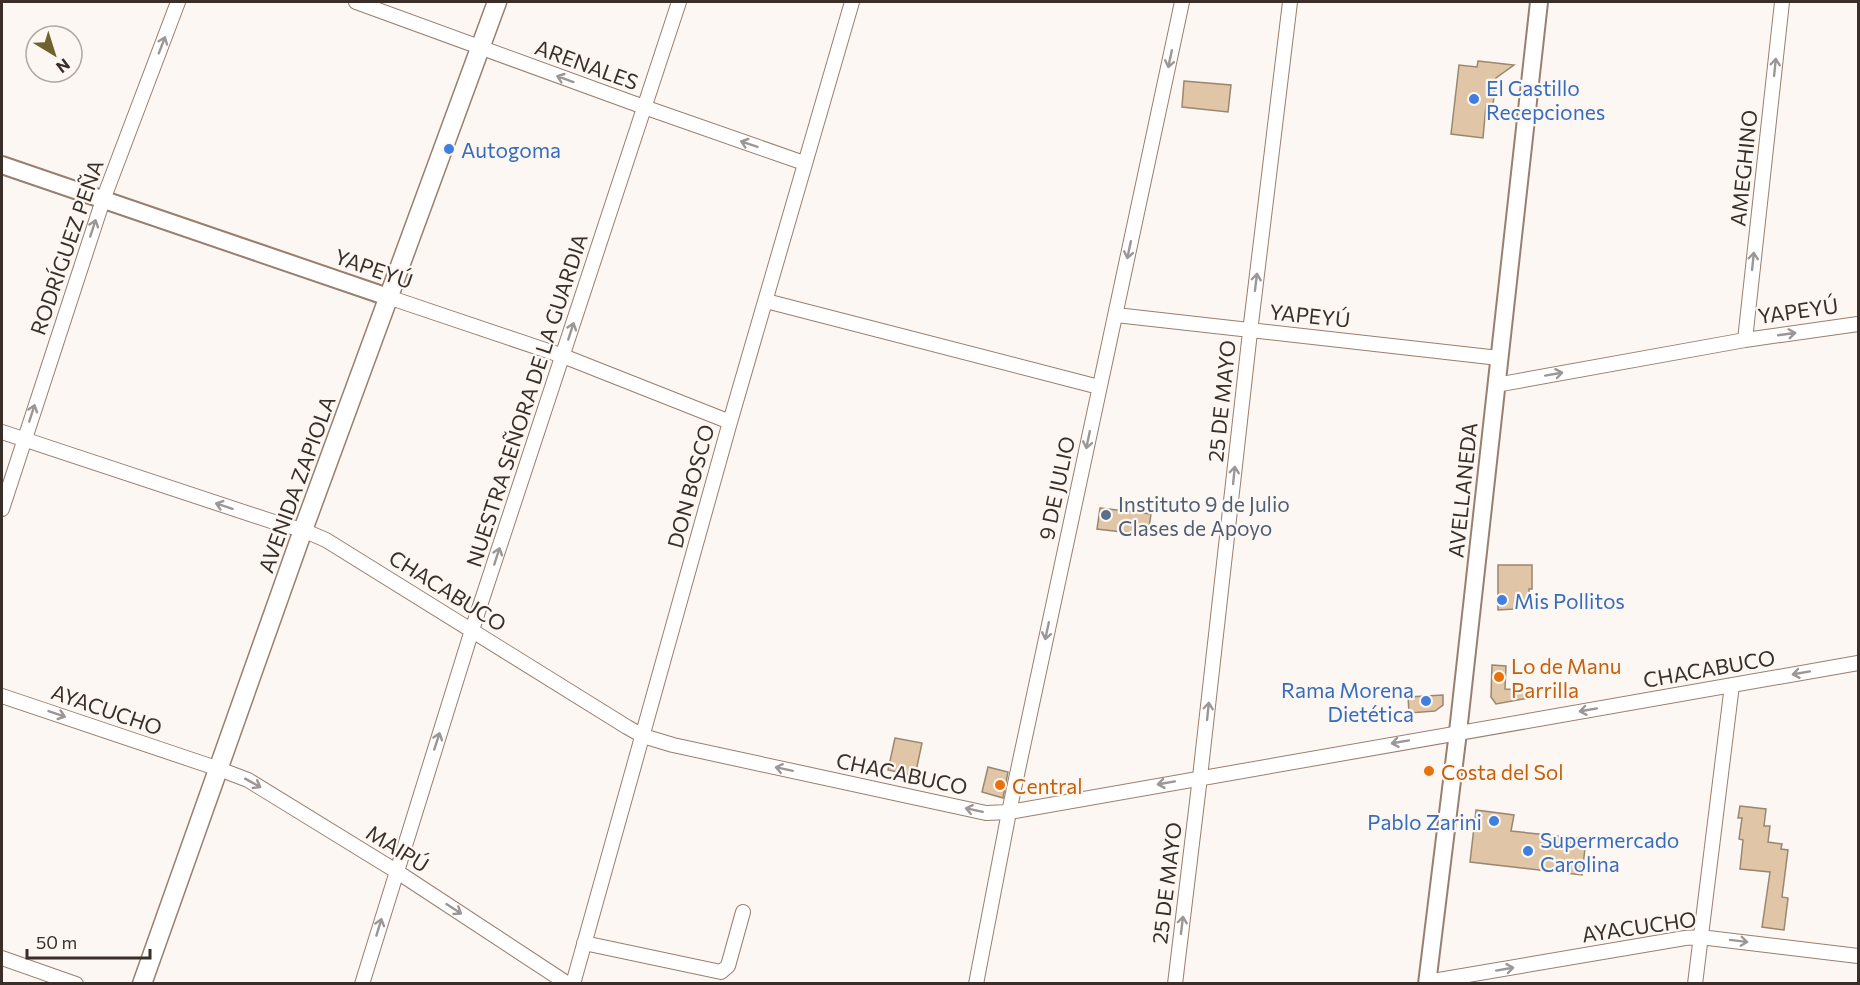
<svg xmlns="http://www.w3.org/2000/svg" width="1860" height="985" viewBox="0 0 1860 985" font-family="Commissioner,sans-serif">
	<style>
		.building { fill: #e0c6a6; stroke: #998770; stroke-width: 1.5 }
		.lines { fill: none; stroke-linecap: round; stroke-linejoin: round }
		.minor-casing { stroke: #987f6f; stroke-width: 16 }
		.tertiary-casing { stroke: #987f6f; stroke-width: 20 }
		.secondary-casing { stroke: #987f6f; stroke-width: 21 }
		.minor { stroke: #fff; stroke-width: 14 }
		.tertiary { stroke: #fff; stroke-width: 16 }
		.secondary { stroke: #fff; stroke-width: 18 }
		.oneway { stroke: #9c9794 }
		.shop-dot { fill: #3f7fe0; stroke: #fdf7f4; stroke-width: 2 }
		.service-dot { fill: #5c6f8a; stroke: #fdf7f4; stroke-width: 2 }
		.food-dot { fill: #e8710a; stroke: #fdf7f4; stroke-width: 2 }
		.labels { text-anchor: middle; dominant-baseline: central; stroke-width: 4.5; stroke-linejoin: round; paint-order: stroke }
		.street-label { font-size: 21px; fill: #392f28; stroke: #fdf7f4 }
		.shop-label { font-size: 21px; fill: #366cbe; stroke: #fdf7f4; text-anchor: start }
		.service-label { font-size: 21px; fill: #4e5e75; stroke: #fdf7f4; text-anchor: start }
		.food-label { font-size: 21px; fill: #c56008; stroke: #fdf7f4; text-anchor: start }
	</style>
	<rect width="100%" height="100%" fill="#fdf7f4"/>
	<!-- building -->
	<path class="building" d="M1478,61L1514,65L1496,78L1493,105H1486L1483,138L1451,134L1459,65L1477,67Z
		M1184,81L1231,85L1228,112L1182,107Z
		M1100,508L1151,514L1148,535L1097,529Z
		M1498,565H1532V589H1529V600H1517L1514,609L1498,610Z
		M1492,665L1506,666L1505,689L1540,691V696L1496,704L1491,697Z
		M1443,695V705L1435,711L1409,713L1408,697Z
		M895,738L922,743L915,776L888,770Z
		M988,767L1008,772L1003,798L982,792Z
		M1740,806L1766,809L1764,826H1770L1768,842L1782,844L1781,849L1788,850L1782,897L1788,898L1784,930L1762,927L1770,872L1740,869L1743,840L1739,839L1742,818H1738Z
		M1476,810L1514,815L1511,831L1586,839L1582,875L1470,862Z"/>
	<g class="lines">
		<defs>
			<path id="minor" d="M356,2L644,107L804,163
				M388,297L563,356L730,422
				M766,301L1099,387
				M1116,315L1499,358
				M1745,340L1782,2
				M1496,385L1745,340L1858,324
				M2,432L280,524L303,530L326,540L627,727L643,736L673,745L986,813L1009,812L1858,663
				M2,509L103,200L178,2
				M2,696L219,769L248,780L396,871L568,984
				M584,943L721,972L728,966L743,912
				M2,958L76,984
				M1427,982L1685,938L1700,937L1858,956
				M362,984L472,630L679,2
				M573,984L730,422L852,2
				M976,984L1009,812L1182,2
				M1175,984L1200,777L1250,332L1290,2
				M1695,984L1732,685"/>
			<path id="tertiary" d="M2,165L388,297
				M1427,984L1458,732L1539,2"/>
			<path id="secondary" d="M142,984L303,530L497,2"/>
		</defs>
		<!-- minor casing -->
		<use href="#minor" class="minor-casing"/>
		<!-- tertiary casing -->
		<use href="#tertiary" class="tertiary-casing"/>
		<!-- secondary casing -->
		<use href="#secondary" class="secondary-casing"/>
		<!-- minor -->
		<use href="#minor" class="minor"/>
		<!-- tertiary -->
		<use href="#tertiary" class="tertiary"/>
		<!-- secondary -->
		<use href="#secondary" class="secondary"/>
	</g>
	<!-- one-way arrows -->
	<defs><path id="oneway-shaft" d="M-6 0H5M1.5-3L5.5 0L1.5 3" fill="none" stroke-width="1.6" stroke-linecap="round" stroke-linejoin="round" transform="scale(1.5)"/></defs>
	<g class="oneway">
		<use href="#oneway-shaft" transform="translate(162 45) rotate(-69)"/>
		<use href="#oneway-shaft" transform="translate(1170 59) rotate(102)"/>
		<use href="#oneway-shaft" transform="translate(1775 67) rotate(-84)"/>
		<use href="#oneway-shaft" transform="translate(565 79) rotate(-160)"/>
		<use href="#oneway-shaft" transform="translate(749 144) rotate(-161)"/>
		<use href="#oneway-shaft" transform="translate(93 228) rotate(-72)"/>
		<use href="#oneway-shaft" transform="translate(1129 250) rotate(102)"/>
		<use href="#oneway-shaft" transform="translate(1753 261) rotate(-84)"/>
		<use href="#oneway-shaft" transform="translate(1256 282) rotate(-83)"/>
		<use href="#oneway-shaft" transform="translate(571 331) rotate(-72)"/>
		<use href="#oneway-shaft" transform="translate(1787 334) rotate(-8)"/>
		<use href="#oneway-shaft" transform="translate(1554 374) rotate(-10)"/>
		<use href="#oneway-shaft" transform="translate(32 413) rotate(-72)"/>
		<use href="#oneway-shaft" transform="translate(1088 440) rotate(102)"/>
		<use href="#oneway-shaft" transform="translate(1234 475) rotate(-84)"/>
		<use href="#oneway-shaft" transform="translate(224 506) rotate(-162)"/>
		<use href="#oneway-shaft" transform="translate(497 556) rotate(-72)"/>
		<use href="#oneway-shaft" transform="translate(1047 631) rotate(102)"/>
		<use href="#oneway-shaft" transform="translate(1801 673) rotate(170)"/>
		<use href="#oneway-shaft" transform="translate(1588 710) rotate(170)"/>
		<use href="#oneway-shaft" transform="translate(1208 711) rotate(-84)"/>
		<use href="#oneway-shaft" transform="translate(57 714) rotate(19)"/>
		<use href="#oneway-shaft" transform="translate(437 741) rotate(-72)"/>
		<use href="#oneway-shaft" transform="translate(1400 742) rotate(170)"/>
		<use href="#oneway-shaft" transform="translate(784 769) rotate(-168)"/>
		<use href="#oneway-shaft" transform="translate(253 783) rotate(29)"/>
		<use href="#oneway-shaft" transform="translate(1166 783) rotate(170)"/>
		<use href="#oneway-shaft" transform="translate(974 810) rotate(-168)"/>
		<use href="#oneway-shaft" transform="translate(454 909) rotate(33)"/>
		<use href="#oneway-shaft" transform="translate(1182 925) rotate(-83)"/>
		<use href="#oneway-shaft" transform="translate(379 927) rotate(-73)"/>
		<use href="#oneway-shaft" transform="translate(1739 941) rotate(7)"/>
		<use href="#oneway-shaft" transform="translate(1505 969) rotate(-10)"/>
	</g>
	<!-- markers -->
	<g class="shop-dot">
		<circle cx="1474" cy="99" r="6"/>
		<circle cx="449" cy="149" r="6"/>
		<circle cx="1502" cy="600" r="6"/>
		<circle cx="1426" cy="701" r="6"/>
		<circle cx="1494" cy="821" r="6"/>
		<circle cx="1528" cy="851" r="6"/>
	</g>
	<circle class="service-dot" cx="1106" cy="515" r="6"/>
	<g class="food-dot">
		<circle cx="1499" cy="677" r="6"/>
		<circle cx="1429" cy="771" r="6"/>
		<circle cx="1000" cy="785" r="6"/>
	</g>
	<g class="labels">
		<!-- street labels -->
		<g class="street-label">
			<text transform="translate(587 64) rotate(20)">ARENALES</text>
			<text transform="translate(1743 168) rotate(-84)">AMEGHINO</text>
			<text transform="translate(66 247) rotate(-71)">RODRÍGUEZ PEÑA</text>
			<text transform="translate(374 268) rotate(19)">YAPEYÚ</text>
			<text transform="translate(1798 310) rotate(-8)">YAPEYÚ</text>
			<text transform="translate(1310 315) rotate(6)">YAPEYÚ</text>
			<text transform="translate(526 400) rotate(-72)">NUESTRA SEÑORA DE LA GUARDIA</text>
			<text transform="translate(1221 401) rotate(-84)">25 DE MAYO</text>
			<text transform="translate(296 484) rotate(-70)">AVENIDA ZAPIOLA</text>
			<text transform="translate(690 486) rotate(-75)">DON BOSCO</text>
			<text transform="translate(1056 488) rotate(-78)">9 DE JULIO</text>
			<text transform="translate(1462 490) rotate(-84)">AVELLANEDA</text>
			<text transform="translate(448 590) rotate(32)">CHACABUCO</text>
			<text transform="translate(1709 668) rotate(-10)">CHACABUCO</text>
			<text transform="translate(107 709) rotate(19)">AYACUCHO</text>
			<text transform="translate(902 773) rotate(12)">CHACABUCO</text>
			<text transform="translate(398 848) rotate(32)">MAIPÚ</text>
			<text transform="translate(1166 883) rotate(-83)">25 DE MAYO</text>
			<text transform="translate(1639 926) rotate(-8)">AYACUCHO</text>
		</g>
		<!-- shop labels -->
		<g class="shop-label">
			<text x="1486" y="87">El Castillo<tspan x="1486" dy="24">Recepciones</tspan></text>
			<text x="461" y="149">Autogoma</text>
			<text x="1514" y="600">Mis Pollitos</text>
			<text x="1414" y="689" text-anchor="end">Rama Morena<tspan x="1414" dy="24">Dietética</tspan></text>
			<text x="1482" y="821" text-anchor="end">Pablo Zarini</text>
			<text x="1540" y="839">Supermercado<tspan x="1540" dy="24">Carolina</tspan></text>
		</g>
		<!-- service labels -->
		<g class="service-label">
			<text x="1118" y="503">Instituto 9 de Julio<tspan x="1118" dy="24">Clases de Apoyo</tspan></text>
		</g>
		<!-- food labels -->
		<g class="food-label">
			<text x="1511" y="665">Lo de Manu<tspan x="1511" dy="24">Parrilla</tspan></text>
			<text x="1441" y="771">Costa del Sol</text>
			<text x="1012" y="785">Central</text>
		</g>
	</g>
	<!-- border -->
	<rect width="1860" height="985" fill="none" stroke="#392f28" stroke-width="6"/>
	<!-- north arrow -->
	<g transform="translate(54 54) rotate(142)"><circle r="28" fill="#fdf7f4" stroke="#afa7a2" stroke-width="1.5"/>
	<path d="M0-4.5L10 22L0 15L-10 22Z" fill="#6e622f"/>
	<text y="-9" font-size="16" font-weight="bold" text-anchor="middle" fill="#392f28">N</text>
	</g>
	<!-- scale -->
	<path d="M27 949v9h123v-9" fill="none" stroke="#392f28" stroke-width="3"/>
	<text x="36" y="949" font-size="18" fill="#392f28" stroke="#fdf7f4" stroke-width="4.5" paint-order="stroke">50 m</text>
</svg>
